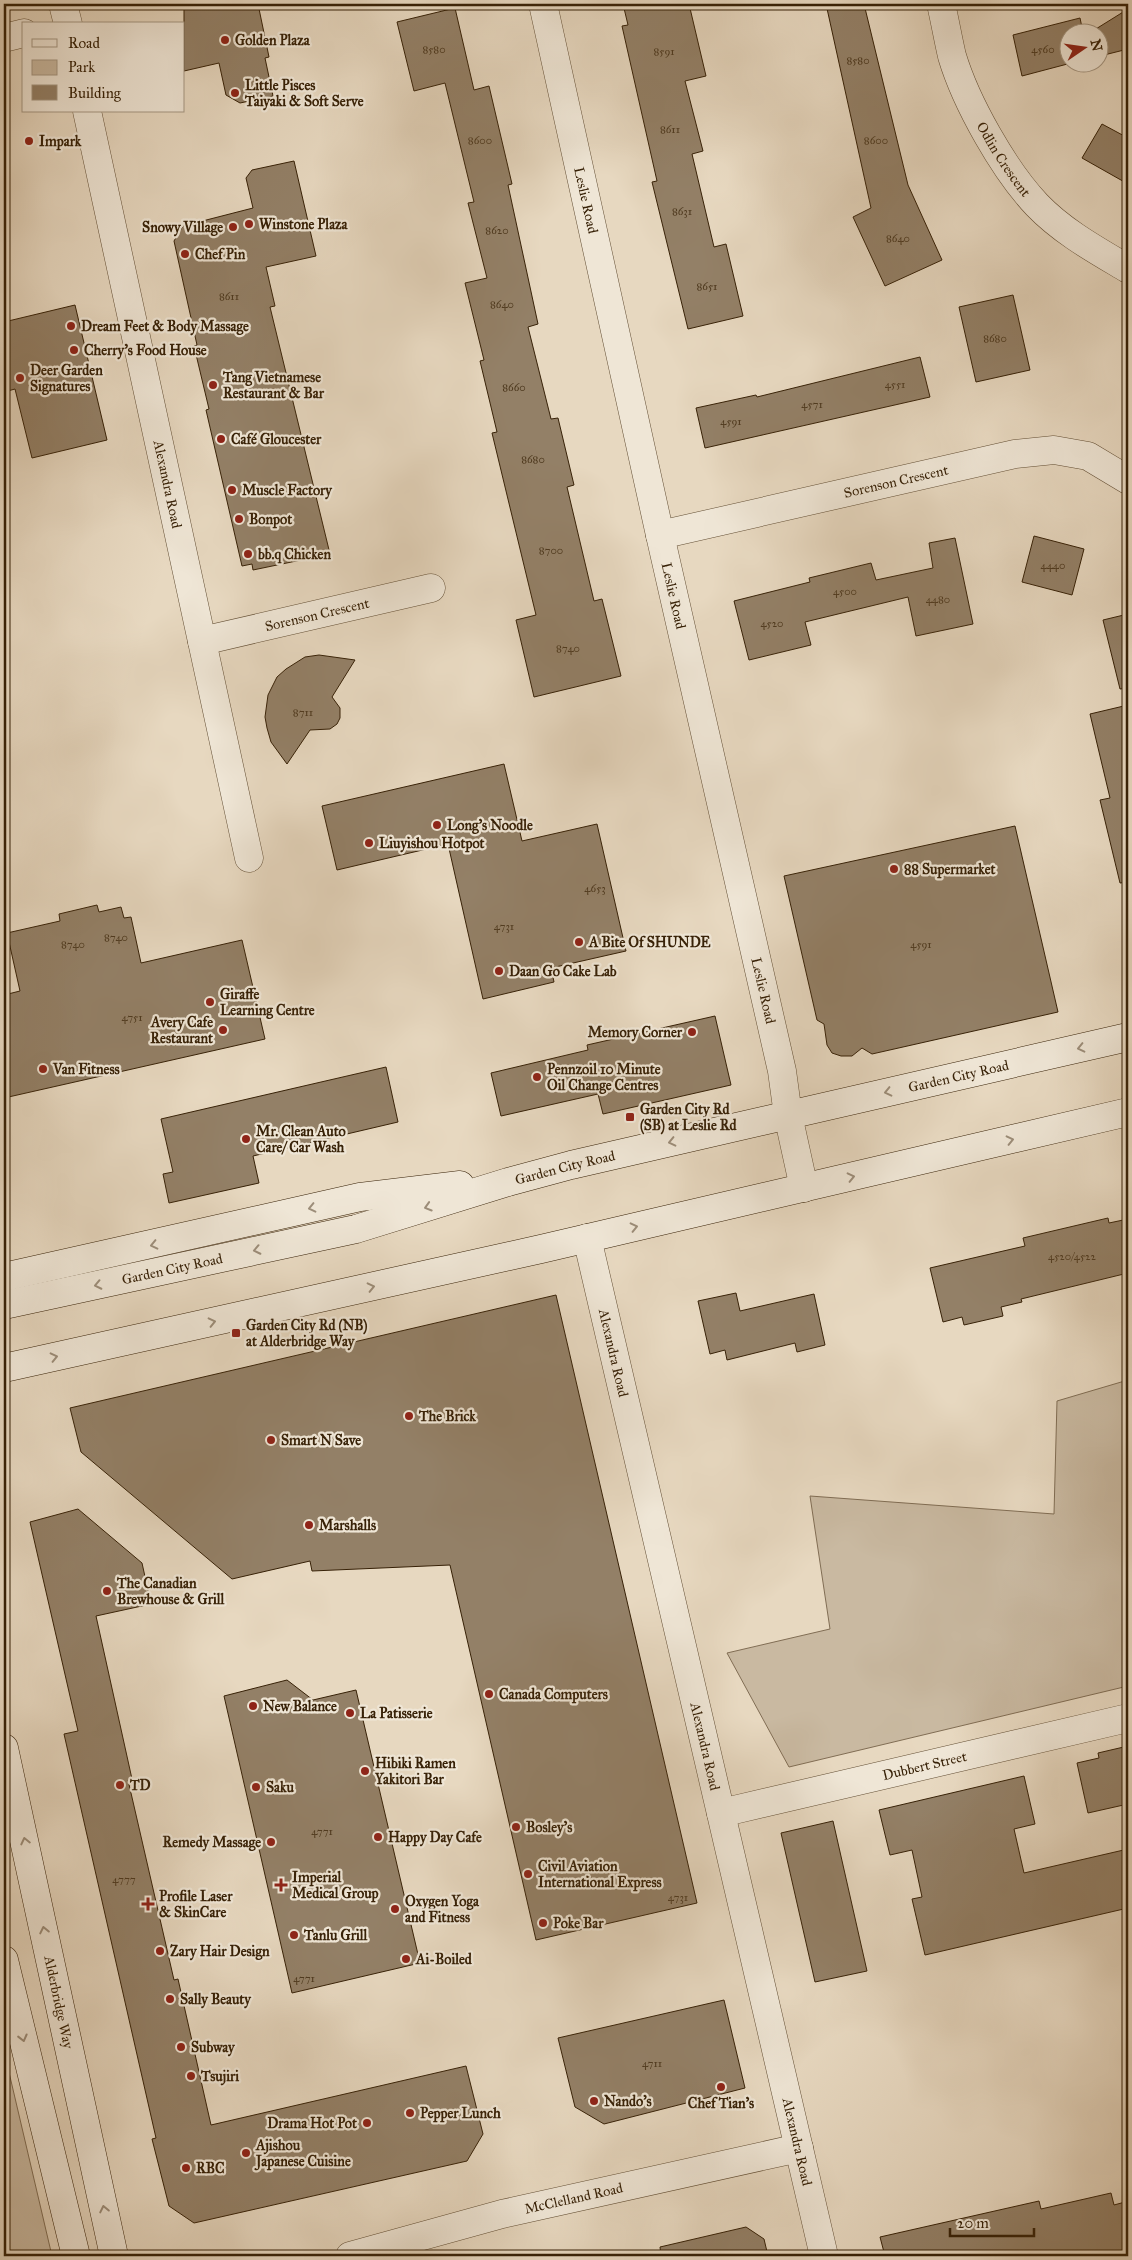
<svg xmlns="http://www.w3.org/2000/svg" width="1132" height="2260" viewBox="0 0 1132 2260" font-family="'IM FELL Great Primer',serif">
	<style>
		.green { fill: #c9b9a1; stroke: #806d54 }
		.building { fill: #938067; stroke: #372107 }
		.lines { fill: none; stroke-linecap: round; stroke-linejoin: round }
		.minor-casing { stroke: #634f35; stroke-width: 29 }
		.secondary-casing { stroke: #372107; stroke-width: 29 }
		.minor { stroke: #efe6d6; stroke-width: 28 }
		.secondary { stroke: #efe6d6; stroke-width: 28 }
		.oneway { stroke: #9c8d79 }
		.poi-dot { fill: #8f2418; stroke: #efe6d6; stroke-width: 2 }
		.labels { text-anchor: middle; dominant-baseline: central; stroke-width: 4.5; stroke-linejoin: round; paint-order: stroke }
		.number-label { font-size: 11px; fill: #4e391f }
		.poi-label { font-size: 14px; font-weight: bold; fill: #372107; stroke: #efe6d6; text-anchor: start }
		.street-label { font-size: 14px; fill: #372107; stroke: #efe6d6 }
	</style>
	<rect width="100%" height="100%" fill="#e7d8c0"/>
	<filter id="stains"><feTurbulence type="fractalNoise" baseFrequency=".004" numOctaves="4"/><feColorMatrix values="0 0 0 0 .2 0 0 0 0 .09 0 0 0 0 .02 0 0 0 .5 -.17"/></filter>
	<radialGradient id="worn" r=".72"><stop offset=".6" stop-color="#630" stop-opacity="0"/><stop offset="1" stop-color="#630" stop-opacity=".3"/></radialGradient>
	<!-- green -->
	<path class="green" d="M1128,1380V1686L789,1767L727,1653L830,1629L810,1496L1054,1514L1057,1401Z
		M4,2051L52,2256H4Z"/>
	<!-- building -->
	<path class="building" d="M184,4H258L269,57L265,58L273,96L240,103L226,95L219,63L184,71Z
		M623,4H689L706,76L685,81L703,151L692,154L714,247L726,244L743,316L688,329L652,182L657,181L622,26L628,25Z
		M826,4H864L908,185L942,260L885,286L853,217L871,208Z
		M455,8L474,90L489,86L512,184L508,185L538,324L528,327L551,419L558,418L574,485L567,487L594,601L602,599L621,676L534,697L516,620L536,615L492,433L497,432L480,361L484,360L465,283L487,278L468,203L474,202L445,83L414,91L397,22Z
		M1128,9V49L1100,56V32H1091Z
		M1080,18L1083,32H1070V62H1075L1022,76L1013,35Z
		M1102,124L1128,138V184L1082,158Z
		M294,161L316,256L266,267L275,306L270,307L330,554L253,570L252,564L242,566L206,410L209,409L194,346L197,345L174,241L183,226L253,208L246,178L252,170Z
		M1013,295L1030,370L976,382L959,307Z
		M75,305L107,440L32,458L15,389L4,392V322Z
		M920,357L930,397L705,448L696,408L756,395L757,397Z
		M1034,536L1084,549L1072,595L1022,582Z
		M955,538L973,624L916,636L908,597L805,622L811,645L749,660L734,601L810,582L809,578L871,563L876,580L933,568L929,543Z
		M1128,614V688L1120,689L1103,620Z
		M319,655L355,660L332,697L340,708V718L337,724L330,729L310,730L287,764L271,742L267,728L265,717L268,695L277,677L286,669L305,657Z
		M1128,705V882L1120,883L1100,800L1110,798L1090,714Z
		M504,764L522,841L597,824L626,951L551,968L554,982L483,999L448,844L337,870L322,806Z
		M1015,826L1058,1012L872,1054L862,1048L852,1056H841L832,1053L827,1045L824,1024L817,1020L784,876Z
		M97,905L99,912L121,907L124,918L131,917L141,963L242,940L265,1039L4,1098V995L20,991L7,933L60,921L59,914Z
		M715,1016L731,1085L603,1114L598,1094L501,1116L491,1073L588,1050L587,1045Z
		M386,1067L398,1122L253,1156L259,1183L169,1203L163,1174L173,1172L161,1119Z
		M1108,1218L1109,1223L1128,1219V1273L1021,1299L1022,1302L1001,1307L1003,1316L964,1325L962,1317L943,1322L930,1268L1025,1246L1023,1238Z
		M736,1293L740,1311L814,1294L825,1345L797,1352L795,1343L727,1360L725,1350L710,1354L698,1301Z
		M556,1295L697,1903L536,1940L450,1565L312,1571L310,1561L232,1579L81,1452L70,1408Z
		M78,1509L142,1563L151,1604L96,1616L132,1779L128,1780L174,1980L178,1979L211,2125L466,2066L483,2134L467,2161L194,2223L169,2206L152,2139L156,2138L64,1734L78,1731L30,1522Z
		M287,1680L313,1700L356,1690L420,1963L292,1993L224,1696Z
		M1128,1746V1804L1088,1813L1077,1763L1099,1758L1098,1753Z
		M1024,1776L1035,1824L1014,1829L1024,1873L1128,1849V1908L925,1955L912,1899L922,1897L912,1850L890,1855L879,1810Z
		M833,1821L867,1971L815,1982L781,1833Z
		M724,2000L745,2088L604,2124L575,2107L558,2038Z
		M1111,2193L1114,2205L1125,2202L1128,2214V2256H885L880,2237L1039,2201L1041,2209Z
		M746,2227L764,2239L768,2256H661L660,2247Z"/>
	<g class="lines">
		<defs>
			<g id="minor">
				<path d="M63,4L68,24"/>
				<path id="s1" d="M543,4L660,535L782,1071L788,1115L804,1188"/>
				<path id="s2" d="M941,4C945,21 948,39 952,56C966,103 1004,170 1037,205C1063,232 1096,250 1128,269"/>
				<path d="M4,38L24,33"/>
				<path id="s3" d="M87,111L249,858"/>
				<path id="s4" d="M660,535L1015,454L1054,450L1088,456L1128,480"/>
				<path id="s5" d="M202,641L431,588"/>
				<path id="s6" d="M587,1238L824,2256"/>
				<path id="s7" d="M721,1813L1128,1718"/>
				<path id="s8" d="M350,2256L502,2214L799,2148"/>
			</g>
			<g id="secondary">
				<path d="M4,1277L360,1197L460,1185"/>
				<path id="s9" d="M4,1305L356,1229L508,1182L571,1165L1128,1037"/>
				<path d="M4,1368L541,1249L1128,1112"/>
				<path id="s10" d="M4,1748L114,2256"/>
				<path d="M4,1960L76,2256"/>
			</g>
		</defs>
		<!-- minor casing -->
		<use href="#minor" class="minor-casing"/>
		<!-- secondary casing -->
		<use href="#secondary" class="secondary-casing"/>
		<!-- minor -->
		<use href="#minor" class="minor"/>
		<!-- secondary -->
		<use href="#secondary" class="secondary"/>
	</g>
	<!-- one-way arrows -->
	<defs><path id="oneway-chevron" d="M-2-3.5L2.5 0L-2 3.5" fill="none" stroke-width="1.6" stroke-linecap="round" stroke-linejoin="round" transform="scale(1.25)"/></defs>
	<g class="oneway">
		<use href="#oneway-chevron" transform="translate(1081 1048) rotate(167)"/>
		<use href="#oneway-chevron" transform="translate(888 1092) rotate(167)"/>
		<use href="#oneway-chevron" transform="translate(1010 1140) rotate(-13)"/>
		<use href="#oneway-chevron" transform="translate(672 1142) rotate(167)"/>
		<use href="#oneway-chevron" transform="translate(851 1177) rotate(-13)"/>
		<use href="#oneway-chevron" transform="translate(428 1207) rotate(163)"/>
		<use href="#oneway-chevron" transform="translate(312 1208) rotate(167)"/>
		<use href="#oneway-chevron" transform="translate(634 1227) rotate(-13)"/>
		<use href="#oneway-chevron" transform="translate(154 1245) rotate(167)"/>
		<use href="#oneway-chevron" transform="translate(257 1250) rotate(168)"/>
		<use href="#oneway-chevron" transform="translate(98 1285) rotate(168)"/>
		<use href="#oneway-chevron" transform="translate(371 1287) rotate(-13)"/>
		<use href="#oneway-chevron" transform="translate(212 1322) rotate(-13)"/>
		<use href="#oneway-chevron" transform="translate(54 1357) rotate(-13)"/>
		<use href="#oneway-chevron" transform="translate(25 1841) rotate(-103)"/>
		<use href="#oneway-chevron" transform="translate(44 1930) rotate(-102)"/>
		<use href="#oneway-chevron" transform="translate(23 2038) rotate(76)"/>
		<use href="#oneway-chevron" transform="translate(104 2209) rotate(-102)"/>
	</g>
	<!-- markers -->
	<g class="poi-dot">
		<circle cx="225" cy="40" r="5"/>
		<circle cx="235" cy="93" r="5"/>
		<circle cx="29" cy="141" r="5"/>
		<circle cx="249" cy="224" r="5"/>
		<circle cx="233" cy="227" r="5"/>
		<circle cx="185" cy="254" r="5"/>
		<circle cx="71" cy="326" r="5"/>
		<circle cx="74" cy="350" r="5"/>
		<circle cx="20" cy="378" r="5"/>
		<circle cx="213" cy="385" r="5"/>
		<circle cx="221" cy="439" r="5"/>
		<circle cx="232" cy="490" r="5"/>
		<circle cx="239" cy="519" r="5"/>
		<circle cx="248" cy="554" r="5"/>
		<circle cx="437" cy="825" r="5"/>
		<circle cx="369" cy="843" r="5"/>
		<circle cx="894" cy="869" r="5"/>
		<circle cx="579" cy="942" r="5"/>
		<circle cx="499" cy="971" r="5"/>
		<circle cx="210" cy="1002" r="5"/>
		<circle cx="223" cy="1030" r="5"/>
		<circle cx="692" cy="1032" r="5"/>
		<circle cx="43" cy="1069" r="5"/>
		<circle cx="537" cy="1077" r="5"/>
		<rect x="625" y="1112" width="10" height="10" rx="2.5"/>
		<circle cx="246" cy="1139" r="5"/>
		<rect x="231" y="1328" width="10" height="10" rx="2.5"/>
		<circle cx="409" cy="1416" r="5"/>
		<circle cx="271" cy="1440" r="5"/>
		<circle cx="309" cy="1525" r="5"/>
		<circle cx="107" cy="1591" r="5"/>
		<circle cx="489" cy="1694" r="5"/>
		<circle cx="253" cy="1706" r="5"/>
		<circle cx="350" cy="1713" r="5"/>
		<circle cx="365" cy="1771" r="5"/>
		<circle cx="120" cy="1785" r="5"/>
		<circle cx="256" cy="1787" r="5"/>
		<circle cx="516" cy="1827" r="5"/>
		<circle cx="378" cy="1837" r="5"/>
		<circle cx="271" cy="1842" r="5"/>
		<circle cx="528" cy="1874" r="5"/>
		<path d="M278.5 1877.5h5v5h5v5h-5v5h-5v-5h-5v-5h5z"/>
		<path d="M145.5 1896.5h5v5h5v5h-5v5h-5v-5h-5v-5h5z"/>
		<circle cx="395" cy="1909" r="5"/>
		<circle cx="543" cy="1923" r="5"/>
		<circle cx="294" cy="1935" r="5"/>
		<circle cx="160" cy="1951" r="5"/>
		<circle cx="406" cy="1959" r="5"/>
		<circle cx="170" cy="1999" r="5"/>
		<circle cx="181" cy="2047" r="5"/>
		<circle cx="191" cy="2076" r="5"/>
		<circle cx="721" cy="2087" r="5"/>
		<circle cx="594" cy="2101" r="5"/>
		<circle cx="410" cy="2113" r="5"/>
		<circle cx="367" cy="2123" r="5"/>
		<circle cx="246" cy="2153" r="5"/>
		<circle cx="186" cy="2168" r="5"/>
	</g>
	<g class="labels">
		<!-- number labels -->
		<g class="number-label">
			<text x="434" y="49">8580</text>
			<text x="1043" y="49">4560</text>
			<text x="664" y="51">8591</text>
			<text x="858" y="60">8580</text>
			<text x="670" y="129">8611</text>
			<text x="480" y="140">8600</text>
			<text x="876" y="140">8600</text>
			<text x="682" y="211">8631</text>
			<text x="497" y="230">8620</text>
			<text x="898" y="238">8640</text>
			<text x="707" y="286">8651</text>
			<text x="229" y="296">8611</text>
			<text x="502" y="304">8640</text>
			<text x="995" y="338">8680</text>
			<text x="895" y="384">4551</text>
			<text x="514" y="387">8660</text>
			<text x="812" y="404">4571</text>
			<text x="731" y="421">4591</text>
			<text x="533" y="459">8680</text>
			<text x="551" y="550">8700</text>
			<text x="1053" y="565">4440</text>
			<text x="845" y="591">4500</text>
			<text x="938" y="599">4480</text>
			<text x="772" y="623">4520</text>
			<text x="568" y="648">8740</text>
			<text x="303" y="712">8711</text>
			<text x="595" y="888">4653</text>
			<text x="504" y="926">4731</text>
			<text x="116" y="937">8740</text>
			<text x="73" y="944">8740</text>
			<text x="921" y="944">4591</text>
			<text x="132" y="1017">4751</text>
			<text x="1072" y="1256">4520/4522</text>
			<text x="322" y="1831">4771</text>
			<text x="124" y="1879">4777</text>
			<text x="678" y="1897">4731</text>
			<text x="304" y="1978">4771</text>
			<text x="652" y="2063">4711</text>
		</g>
		<!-- poi labels -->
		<g class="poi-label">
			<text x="235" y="40">Golden Plaza</text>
			<text x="245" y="85">Little Pisces<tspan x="245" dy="16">Taiyaki &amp; Soft Serve</tspan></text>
			<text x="39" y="141">Impark</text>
			<text x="259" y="224">Winstone Plaza</text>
			<text x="223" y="227" text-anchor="end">Snowy Village</text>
			<text x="195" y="254">Chef Pin</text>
			<text x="81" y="326">Dream Feet &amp; Body Massage</text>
			<text x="84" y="350">Cherry's Food House</text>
			<text x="30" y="370">Deer Garden<tspan x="30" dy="16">Signatures</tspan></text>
			<text x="223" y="377">Tang Vietnamese<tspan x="223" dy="16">Restaurant &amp; Bar</tspan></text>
			<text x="231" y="439">Café Gloucester</text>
			<text x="242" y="490">Muscle Factory</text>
			<text x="249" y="519">Bonpot</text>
			<text x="258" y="554">bb.q Chicken</text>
			<text x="447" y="825">Long's Noodle</text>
			<text x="379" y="843">Liuyishou Hotpot</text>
			<text x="904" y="869">88 Supermarket</text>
			<text x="589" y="942">A Bite Of SHUNDE</text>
			<text x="509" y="971">Daan Go Cake Lab</text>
			<text x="220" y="994">Giraffe<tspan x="220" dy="16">Learning Centre</tspan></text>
			<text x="213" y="1022" text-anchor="end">Avery Cafe<tspan x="213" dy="16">Restaurant</tspan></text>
			<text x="682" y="1032" text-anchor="end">Memory Corner</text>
			<text x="53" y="1069">Van Fitness</text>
			<text x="547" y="1069">Pennzoil 10 Minute<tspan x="547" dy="16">Oil Change Centres</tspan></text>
			<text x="640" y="1109">Garden City Rd<tspan x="640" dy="16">(SB) at Leslie Rd</tspan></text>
			<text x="256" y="1131">Mr. Clean Auto<tspan x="256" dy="16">Care/ Car Wash</tspan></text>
			<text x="246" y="1325">Garden City Rd (NB)<tspan x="246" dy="16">at Alderbridge Way</tspan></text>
			<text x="419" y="1416">The Brick</text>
			<text x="281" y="1440">Smart N Save</text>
			<text x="319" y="1525">Marshalls</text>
			<text x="117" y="1583">The Canadian<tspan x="117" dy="16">Brewhouse &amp; Grill</tspan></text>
			<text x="499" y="1694">Canada Computers</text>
			<text x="263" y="1706">New Balance</text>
			<text x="360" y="1713">La Patisserie</text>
			<text x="375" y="1763">Hibiki Ramen<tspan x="375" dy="16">Yakitori Bar</tspan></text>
			<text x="130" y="1785">TD</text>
			<text x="266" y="1787">Saku</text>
			<text x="526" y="1827">Bosley's</text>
			<text x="388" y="1837">Happy Day Cafe</text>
			<text x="261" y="1842" text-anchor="end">Remedy Massage</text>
			<text x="538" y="1866">Civil Aviation<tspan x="538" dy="16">International Express</tspan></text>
			<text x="292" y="1877">Imperial<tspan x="292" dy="16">Medical Group</tspan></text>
			<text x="159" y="1896">Profile Laser<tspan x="159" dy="16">&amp; SkinCare</tspan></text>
			<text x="405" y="1901">Oxygen Yoga<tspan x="405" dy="16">and Fitness</tspan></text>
			<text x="553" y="1923">Poke Bar</text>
			<text x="304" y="1935">Tanlu Grill</text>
			<text x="170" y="1951">Zary Hair Design</text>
			<text x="416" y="1959">Ai-Boiled</text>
			<text x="180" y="1999">Sally Beauty</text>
			<text x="191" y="2047">Subway</text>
			<text x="201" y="2076">Tsujiri</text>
			<text x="604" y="2101">Nando's</text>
			<text x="721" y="2103" text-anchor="middle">Chef Tian's</text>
			<text x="420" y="2113">Pepper Lunch</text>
			<text x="357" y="2123" text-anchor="end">Drama Hot Pot</text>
			<text x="256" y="2145">Ajishou<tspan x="256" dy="16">Japanese Cuisine</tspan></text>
			<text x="196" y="2168">RBC</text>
		</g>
		<!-- street labels -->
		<g class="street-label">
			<text stroke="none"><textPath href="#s2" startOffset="169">Odlin Crescent</textPath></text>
			<text stroke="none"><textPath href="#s1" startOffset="201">Leslie Road</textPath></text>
			<text stroke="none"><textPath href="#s4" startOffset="242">Sorenson Crescent</textPath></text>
			<text stroke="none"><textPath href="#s3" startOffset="382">Alexandra Road</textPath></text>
			<text stroke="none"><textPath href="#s1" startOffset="606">Leslie Road</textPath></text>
			<text stroke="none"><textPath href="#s5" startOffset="118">Sorenson Crescent</textPath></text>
			<text stroke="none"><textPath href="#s1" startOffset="1011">Leslie Road</textPath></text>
			<text stroke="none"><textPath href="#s9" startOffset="982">Garden City Road</textPath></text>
			<text stroke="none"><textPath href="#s9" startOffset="578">Garden City Road</textPath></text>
			<text stroke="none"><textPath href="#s9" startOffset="172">Garden City Road</textPath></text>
			<text stroke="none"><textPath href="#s6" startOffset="118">Alexandra Road</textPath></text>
			<text stroke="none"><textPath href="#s6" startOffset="522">Alexandra Road</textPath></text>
			<text stroke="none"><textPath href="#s7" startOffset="209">Dubbert Street</textPath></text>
			<text stroke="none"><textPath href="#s10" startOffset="260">Alderbridge Way</textPath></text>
			<text stroke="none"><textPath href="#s6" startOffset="928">Alexandra Road</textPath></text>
			<text stroke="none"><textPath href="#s8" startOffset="231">McClelland Road</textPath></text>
		</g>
	</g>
	<!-- margin -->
	<rect width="1132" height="2260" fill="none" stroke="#e7d8c0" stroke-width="20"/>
	<rect x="5" y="5" width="1122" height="2250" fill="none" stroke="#372107" stroke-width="2.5"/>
	<rect x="10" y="10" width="1112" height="2240" fill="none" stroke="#372107"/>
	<!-- legend -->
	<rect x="22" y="22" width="162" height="90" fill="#efe6d6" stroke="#a59783"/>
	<rect x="32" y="39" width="25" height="8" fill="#efe6d6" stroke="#a59783"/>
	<text x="68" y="48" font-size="15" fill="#372107">Road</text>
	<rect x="32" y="60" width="25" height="15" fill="#c9b9a1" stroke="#a59783"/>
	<text x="68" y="72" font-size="15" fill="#372107">Park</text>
	<rect x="32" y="85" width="25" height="15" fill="#938067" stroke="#a59783"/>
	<text x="68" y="98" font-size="15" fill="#372107">Building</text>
	<!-- north arrow -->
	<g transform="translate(1084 48) rotate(77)"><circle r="24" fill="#efe6d6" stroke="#a59783"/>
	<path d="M0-4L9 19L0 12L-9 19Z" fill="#8f2418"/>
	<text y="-8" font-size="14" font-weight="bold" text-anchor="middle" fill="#372107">N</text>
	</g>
	<!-- scale -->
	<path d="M950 2228v8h84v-8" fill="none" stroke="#372107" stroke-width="2.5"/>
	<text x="957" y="2228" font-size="15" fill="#372107" stroke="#efe6d6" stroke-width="4" paint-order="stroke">20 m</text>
	<rect width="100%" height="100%" filter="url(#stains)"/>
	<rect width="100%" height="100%" fill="url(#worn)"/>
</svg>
